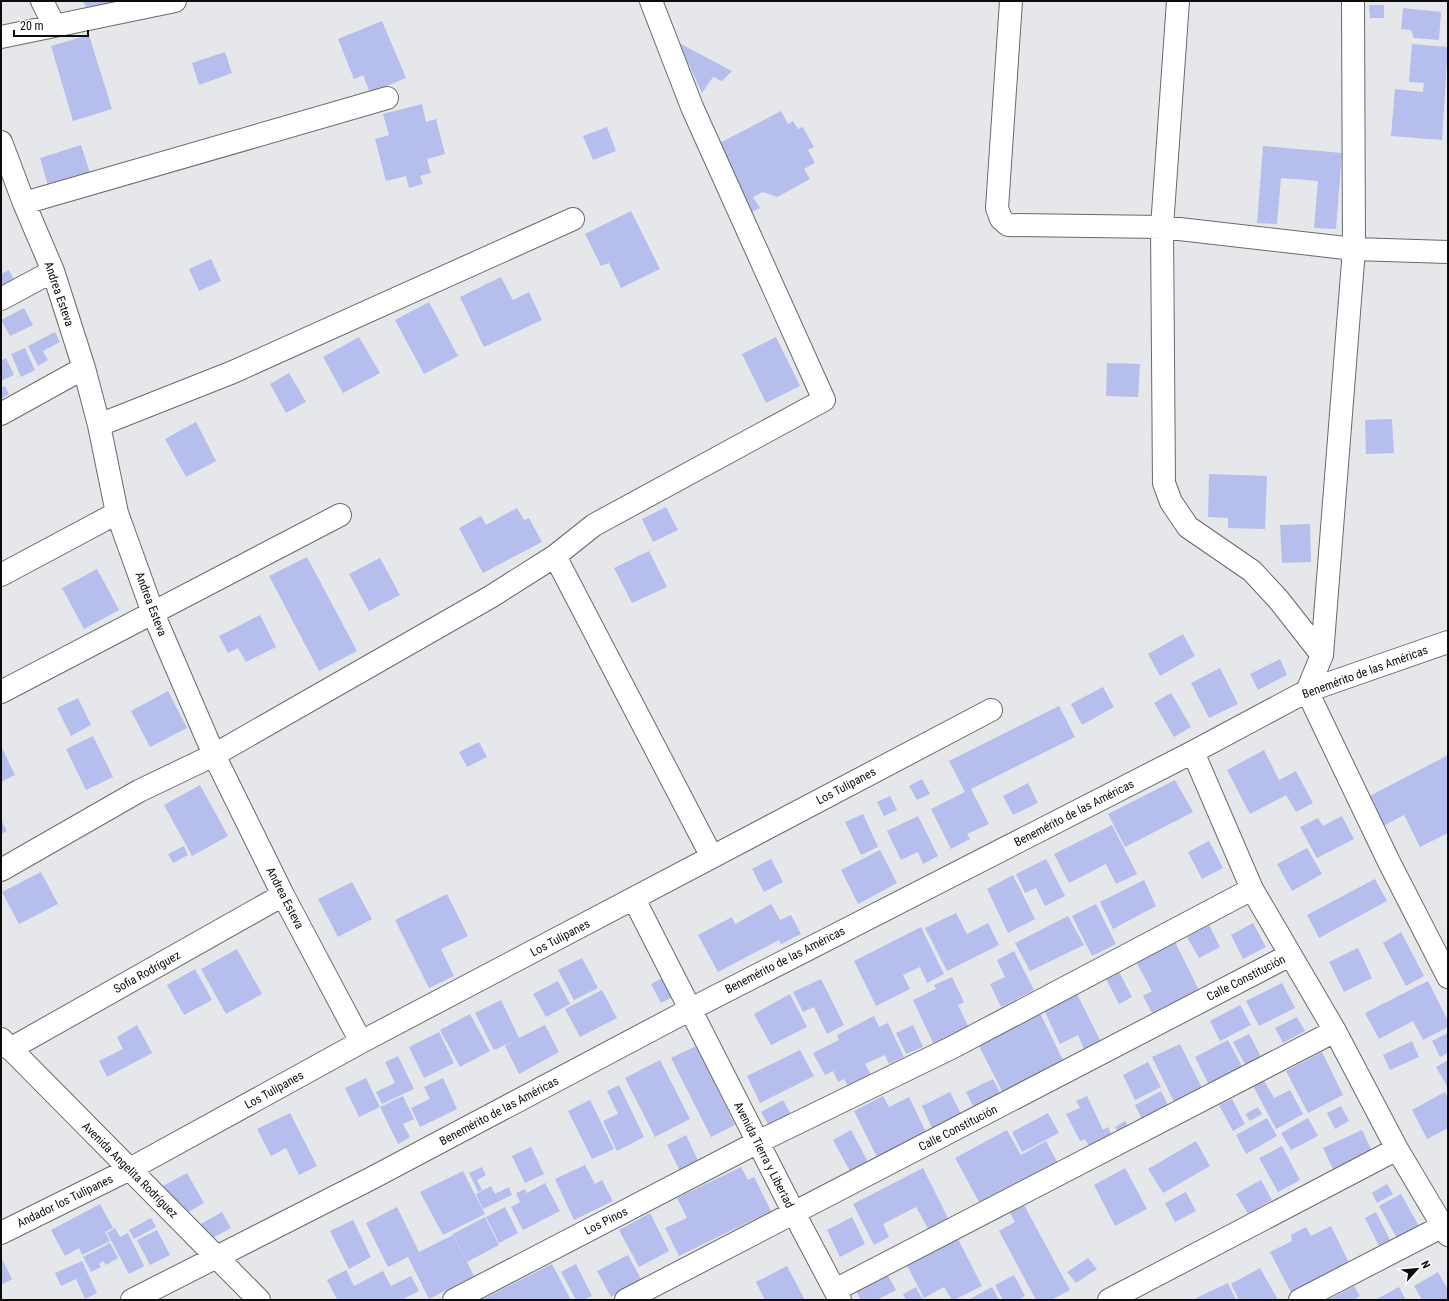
<svg xmlns="http://www.w3.org/2000/svg" width="1449" height="1301" viewBox="0 0 1449 1301" font-family="'Roboto Condensed',sans-serif">
	<style>
		.building { fill: #b6beee }
		.lines { fill: none; stroke-linecap: round; stroke-linejoin: round }
		.minor-casing { stroke: #6a6a6d; stroke-width: 24 }
		.minor { stroke: #fff; stroke-width: 22 }
		.labels { text-anchor: middle; dominant-baseline: central; stroke-width: 3; stroke-linejoin: round; paint-order: stroke }
		.street-label { font-size: 12px; fill: #0c0c0d; stroke: #fff }
	</style>
	<rect width="100%" height="100%" fill="#e6e7ea"/>
	<!-- building -->
	<path class="building" d="M83,1H120V2L86,7Z
		M1369,5H1384V18H1370Z
		M1403,8L1441,12L1439,40L1414,38L1411,30L1401,29Z
		M382,21L406,78L370,93L363,75L354,79L338,39Z
		M89,35L112,109L73,121L51,46Z
		M679,43L732,71L722,81L713,77L702,93Z
		M1412,44L1448,47L1442,140L1391,136L1395,89L1423,92L1424,83L1409,82Z
		M225,52L232,73L199,85L192,63Z
		M422,104L426,122L436,119L445,154L427,159L431,173L420,176L423,184L409,188L406,176L386,181L375,139L389,135L383,114Z
		M781,111L788,124L793,121L798,129L803,127L814,147L808,150L815,163L804,169L810,179L777,197L763,192L753,197L760,208L752,212L716,145Z
		M607,127L616,151L593,160L583,136Z
		M81,145L92,179L50,192L40,158Z
		M1263,146L1342,153L1336,229L1314,228L1318,181L1281,178L1277,224L1257,223Z
		M631,211L660,269L621,288L609,263L601,266L585,234Z
		M211,259L221,281L199,291L189,269Z
		M9,270L16,284L1,292V274Z
		M501,277L513,300L529,292L542,320L484,347L460,297Z
		M429,302L458,356L424,374L395,320Z
		M24,308L33,325L10,336L1,320Z
		M55,332L60,342L43,351L48,360L38,366L28,346Z
		M359,337L380,373L343,393L323,357Z
		M776,337L800,386L766,403L742,354Z
		M25,348L35,370L21,377L11,354Z
		M6,358L14,375L1,381V361Z
		M1107,363L1140,364L1138,397L1106,396Z
		M289,373L306,402L286,413L270,384Z
		M5,386L9,394L1,399V388Z
		M1392,419L1394,453L1366,454L1365,420Z
		M196,422L216,461L186,477L165,439Z
		M1209,474L1267,476L1265,529L1228,528V518L1208,517Z
		M666,507L678,530L653,542L642,519Z
		M517,508L524,520L529,518L542,542L483,573L459,528L481,516L486,525Z
		M1310,524L1311,562L1282,563L1280,525Z
		M649,551L667,587L632,603L614,568Z
		M307,557L357,651L319,671L269,576Z
		M380,558L400,595L369,611L349,574Z
		M97,569L119,610L84,629L62,588Z
		M260,615L276,647L246,662L238,648L228,653L219,636Z
		M1183,634L1195,656L1160,676L1148,654Z
		M1280,659L1287,675L1258,690L1250,674Z
		M1220,668L1238,704L1209,718L1191,683Z
		M1103,687L1114,707L1082,725L1071,704Z
		M168,691L187,728L150,747L131,711Z
		M1171,693L1191,727L1174,737L1154,703Z
		M78,698L91,725L71,736L57,708Z
		M1059,706L1075,737L971,789L989,824L967,834L970,839L951,849L931,809L965,792L949,761Z
		M93,736L113,777L86,790L66,749Z
		M479,742L487,757L467,767L459,752Z
		M1,746L15,775L1,782Z
		M1264,750L1279,780L1296,771L1313,803L1296,812L1286,795L1250,814L1227,770Z
		M1448,755V833L1420,847L1404,815L1383,826L1368,797Z
		M922,779L930,794L917,800L909,786Z
		M1175,780L1193,812L1125,847L1108,814Z
		M1028,783L1038,803L1013,815L1003,796Z
		M200,785L228,836L192,856L164,805Z
		M890,796L897,810L884,816L877,802Z
		M863,814L878,847L861,855L845,822Z
		M918,816L938,856L923,864L918,852L901,860L887,831Z
		M1342,816L1354,839L1317,858L1300,827L1318,818L1323,826Z
		M1,820L7,831L1,834Z
		M1112,825L1137,874L1116,884L1106,864L1069,883L1054,854Z
		M1209,841L1223,868L1202,879L1188,852Z
		M184,846L188,855L173,863L168,854Z
		M1307,848L1322,874L1292,891L1277,864Z
		M880,850L897,883L858,904L841,870Z
		M771,859L783,882L764,892L752,869Z
		M1046,859L1065,896L1045,906L1036,888L1025,893L1016,874Z
		M41,872L58,904L19,924L2,892Z
		M1013,875L1035,919L1008,933L987,889Z
		M1375,879L1387,901L1319,938L1307,915Z
		M1144,880L1156,906L1113,929L1100,902Z
		M352,882L372,919L338,937L318,899Z
		M447,894L468,936L441,949L454,976L429,988L395,920Z
		M771,904L780,920L791,915L801,934L781,944L779,940L718,972L698,935L732,917L735,924Z
		M1096,904L1116,944L1092,956L1072,916Z
		M956,913L967,934L988,923L999,945L947,971L925,928Z
		M1068,916L1084,945L1030,971L1015,943Z
		M1253,923L1266,947L1243,959L1231,935Z
		M1209,925L1220,947L1199,958L1187,937Z
		M921,927L944,974L927,983L920,967L903,975L910,989L876,1006L854,961Z
		M1401,932L1424,976L1406,986L1383,943Z
		M1174,940L1199,990L1152,1013L1143,996L1152,991L1135,960Z
		M1358,948L1372,978L1344,992L1329,962Z
		M237,949L262,994L226,1014L201,969Z
		M1014,951L1034,990L1001,1007L990,984L1005,977L997,960Z
		M582,958L598,988L574,1000L558,970Z
		M195,969L212,1000L184,1015L167,985Z
		M1119,972L1132,997L1119,1004L1106,979Z
		M952,977L964,1002L958,1005L970,1030L935,1047L913,1000L936,989L934,985Z
		M662,978L672,997L661,1003L651,984Z
		M821,979L844,1025L827,1034L814,1007L803,1012L793,992Z
		M558,981L570,1004L546,1017L533,994Z
		M1428,981L1448,1021V1027L1423,1040L1413,1021L1379,1039L1365,1013Z
		M1282,983L1295,1008L1259,1026L1246,1001Z
		M602,990L617,1018L580,1037L565,1009Z
		M1076,992L1102,1044L1085,1052L1078,1035L1060,1044L1043,1008Z
		M790,994L807,1027L771,1045L754,1014Z
		M501,1000L519,1038L545,1025L559,1052L519,1074L505,1046L516,1040L494,1050L475,1013Z
		M1240,1005L1251,1025L1220,1041L1210,1021Z
		M1039,1011L1064,1062L1003,1093L977,1042Z
		M470,1014L490,1051L460,1067L440,1030Z
		M874,1016L879,1027L888,1023L904,1057L889,1064L885,1055L865,1064L871,1075L848,1086L844,1079L838,1082L833,1071L825,1075L813,1053L839,1040L837,1035Z
		M1297,1017L1305,1031L1283,1043L1275,1028Z
		M137,1025L152,1053L107,1077L99,1061L123,1049L117,1037Z
		M913,1025L923,1047L906,1054L896,1033Z
		M439,1032L454,1063L424,1078L409,1047Z
		M1448,1033V1053L1440,1057L1432,1041Z
		M1249,1034L1263,1060L1247,1068L1233,1042Z
		M1228,1040L1245,1072L1211,1089L1195,1057Z
		M1412,1041L1419,1057L1390,1070L1383,1055Z
		M1180,1044L1203,1090L1175,1104L1152,1057Z
		M696,1046L735,1125L711,1137L671,1058Z
		M800,1050L814,1076L760,1103L747,1076Z
		M1322,1052L1343,1095L1308,1113L1286,1071Z
		M398,1056L414,1089L382,1104L376,1092L395,1083L385,1062Z
		M660,1060L690,1119L655,1137L625,1078Z
		M1448,1060V1088L1436,1067Z
		M1148,1062L1161,1087L1135,1100L1123,1075Z
		M366,1078L380,1107L403,1096L414,1119L403,1124L410,1137L398,1144L380,1107L359,1117L345,1088Z
		M443,1078L457,1109L420,1127L411,1108L430,1099L424,1087Z
		M993,1079L1001,1095L974,1108L966,1092Z
		M1263,1079L1274,1098L1290,1090L1303,1114L1276,1129L1252,1084Z
		M619,1085L644,1137L617,1151L603,1121L618,1114L607,1091Z
		M1161,1091L1170,1109L1144,1123L1135,1105Z
		M950,1092L962,1116L933,1130L922,1106Z
		M1445,1092L1448,1098V1128L1427,1139L1412,1110Z
		M883,1096L889,1107L909,1097L926,1132L877,1157L854,1111Z
		M1087,1096L1103,1130L1108,1127L1114,1140L1092,1151L1085,1139L1080,1141L1066,1114L1080,1108L1076,1101Z
		M1232,1099L1245,1124L1233,1131L1219,1105Z
		M590,1100L614,1149L592,1159L568,1111Z
		M783,1100L792,1116L770,1128L761,1112Z
		M1341,1106L1349,1121L1335,1129L1327,1113Z
		M1258,1107L1262,1114L1250,1121L1245,1114Z
		M290,1113L317,1166L299,1175L286,1148L271,1156L257,1129Z
		M1048,1113L1059,1133L1022,1152L1012,1132Z
		M1267,1118L1277,1136L1246,1154L1236,1135Z
		M1308,1118L1318,1136L1291,1150L1281,1133Z
		M1125,1121L1132,1134L1122,1139L1115,1127Z
		M851,1130L868,1162L850,1171L833,1140Z
		M1007,1130L1021,1155L1046,1141L1061,1169L984,1211L955,1158Z
		M1362,1130L1372,1151L1333,1169L1323,1148Z
		M686,1135L700,1165L682,1175L667,1145Z
		M1196,1141L1210,1166L1163,1193L1148,1169Z
		M1282,1146L1300,1180L1278,1192L1259,1158Z
		M531,1147L544,1174L525,1183L512,1156Z
		M585,1165L595,1184L602,1180L613,1201L574,1220L555,1179Z
		M482,1167L486,1175L477,1180L482,1190L478,1192L469,1173Z
		M741,1167L748,1180L754,1177L771,1211L679,1256L665,1228L687,1218L677,1198Z
		M923,1168L950,1222L930,1232L916,1207L883,1224L889,1237L874,1245L853,1204Z
		M1125,1168L1147,1209L1115,1226L1094,1185Z
		M463,1171L485,1214L443,1235L420,1192Z
		M187,1173L204,1203L180,1217L163,1186Z
		M1261,1180L1272,1200L1248,1214L1236,1194Z
		M545,1183L560,1211L523,1230L511,1207L520,1202L516,1193L525,1189L527,1193Z
		M1387,1184L1393,1194L1377,1203L1372,1193Z
		M491,1186L495,1194L509,1187L512,1195L483,1209L476,1194Z
		M1186,1192L1196,1211L1175,1222L1165,1203Z
		M1401,1194L1420,1228L1398,1240L1379,1206Z
		M100,1204L113,1228L105,1232L110,1241L82,1255L79,1248L65,1256L51,1230Z
		M1024,1205L1070,1290L1051,1300H1036L999,1231L1015,1222L1010,1213Z
		M397,1207L419,1252L453,1235L474,1276L429,1299L408,1257L388,1267L366,1223Z
		M505,1207L518,1233L499,1243L486,1217Z
		M222,1212L231,1228L205,1242L197,1226Z
		M1376,1212L1393,1246L1382,1252L1365,1218Z
		M650,1213L669,1251L639,1267L619,1230Z
		M485,1217L499,1245L467,1262L453,1234Z
		M852,1217L865,1244L840,1257L827,1230Z
		M151,1218L156,1227L134,1239L129,1230Z
		M353,1220L371,1257L349,1269L330,1231Z
		M1331,1226L1352,1269L1294,1298L1270,1252L1292,1241L1291,1235L1306,1227L1311,1236Z
		M115,1228L120,1237L128,1233L144,1266L129,1274L107,1233Z
		M157,1230L170,1255L150,1265L137,1240Z
		M956,1235L982,1286L954,1300H952L944,1287L924,1298L905,1262Z
		M110,1243L118,1258L106,1265L103,1261L99,1264L101,1267L91,1272L83,1257Z
		M628,1255L642,1281L611,1297L597,1271Z
		M1,1257L12,1279L1,1285Z
		M1088,1258L1097,1269L1076,1283L1067,1272Z
		M82,1261L97,1293L85,1299L76,1279L61,1286L55,1273Z
		M552,1264L571,1300H481Z
		M576,1264L592,1296L583,1300H576L561,1272Z
		M787,1266L805,1300H765L756,1282Z
		M1260,1268L1278,1300H1239L1231,1284Z
		M346,1270L354,1286L383,1271L391,1286L411,1276L419,1291L401,1300H335L337,1299L327,1280Z
		M886,1272L896,1290L877,1300H861L855,1289Z
		M1438,1272L1448,1290V1298L1445,1300H1422L1414,1286Z
		M1014,1275L1025,1296L1018,1300H1003L995,1285Z
		M1228,1283L1236,1300H1196V1298Z
		M1354,1286L1360,1296L1353,1300H1328Z
		M916,1287L923,1300H906L903,1294Z
		M992,1287L999,1300H968Z
		M1399,1287L1406,1300H1375Z"/>
	<g class="lines">
		<defs>
			<path id="minor" d="M42,1L54,25
				M1011,1L997,208L1001,219L1008,225L1162,227L1354,249L1448,252
				M1178,1L1162,227L1164,483L1171,502L1188,527L1252,571L1278,599L1322,655
				M1353,1L1354,249L1322,655L1307,691L1389,862L1448,977
				M1,37L175,1
				M1,142L24,203L53,271L84,368L99,425L117,513L153,613L214,755L283,895L361,1042
				M24,203L387,98
				M1,299L53,271
				M1,414L84,368
				M99,425L233,372L573,219
				M555,556L712,857
				M1,575L117,513
				M1,692L340,515
				M1193,752L1252,889L1335,1031L1397,1149L1448,1235
				M1,870L139,791L214,755L492,596L555,556L594,525L824,400L692,107L651,1
				M634,899L794,1213L840,1300
				M1,1039L259,1300
				M10,1049L283,895
				M1,1233L130,1169L361,1042L991,710
				M835,1290L1335,1031
				M132,1300L372,1178L691,1009L1193,752L1307,691L1448,642
				M454,1300L758,1142L953,1047L1252,889
				M626,1300L1290,955
				M1109,1300L1397,1149
				M1300,1300L1443,1226"/>
		</defs>
		<!-- minor casing -->
		<use href="#minor" class="minor-casing"/>
		<!-- minor -->
		<use href="#minor" class="minor"/>
	</g>
	<g class="labels">
		<!-- street labels -->
		<g class="street-label">
			<text transform="translate(59 294) rotate(71)">Andrea Esteva</text>
			<text transform="translate(151 604) rotate(69)">Andrea Esteva</text>
			<text transform="translate(1365 672) rotate(-20)">Benemérito de las Américas</text>
			<text transform="translate(846 786) rotate(-28)">Los Tulipanes</text>
			<text transform="translate(1074 813) rotate(-27)">Benemérito de las Américas</text>
			<text transform="translate(285 898) rotate(63)">Andrea Esteva</text>
			<text transform="translate(560 938) rotate(-28)">Los Tulipanes</text>
			<text transform="translate(785 960) rotate(-27)">Benemérito de las Américas</text>
			<text transform="translate(147 972) rotate(-29)">Sofia Rodríguez</text>
			<text transform="translate(1246 978) rotate(-27)">Calle Constitución</text>
			<text transform="translate(274 1090) rotate(-29)">Los Tulipanes</text>
			<text transform="translate(499 1111) rotate(-28)">Benemérito de las Américas</text>
			<text transform="translate(958 1128) rotate(-27)">Calle Constitución</text>
			<text transform="translate(764 1155) rotate(63)">Avenida Tierra y Libertad</text>
			<text transform="translate(130 1170) rotate(45)">Avenida Angelita Rodríguez</text>
			<text transform="translate(65 1201) rotate(-26)">Andador los Tulipanes</text>
			<text transform="translate(606 1221) rotate(-27)">Los Pinos</text>
		</g>
	</g>
	<!-- border -->
	<rect width="1449" height="1301" fill="none" stroke="#0c0c0d" stroke-width="4"/>
	<!-- north arrow -->
	<g transform="translate(1417 1269) rotate(63)" stroke="#ffffff" stroke-width="3" paint-order="stroke">
	<path d="M0-3L7 15L0 10L-7 15Z" fill="#0c0c0d"/>
	<text y="-6" font-size="11" font-weight="bold" text-anchor="middle" fill="#0c0c0d">N</text>
	</g>
	<!-- scale -->
	<path d="M14 30v6h74v-6" fill="none" stroke="#0c0c0d" stroke-width="2"/>
	<text x="20" y="30" font-size="12" fill="#0c0c0d" stroke="#ffffff" stroke-width="3" paint-order="stroke">20 m</text>
</svg>
